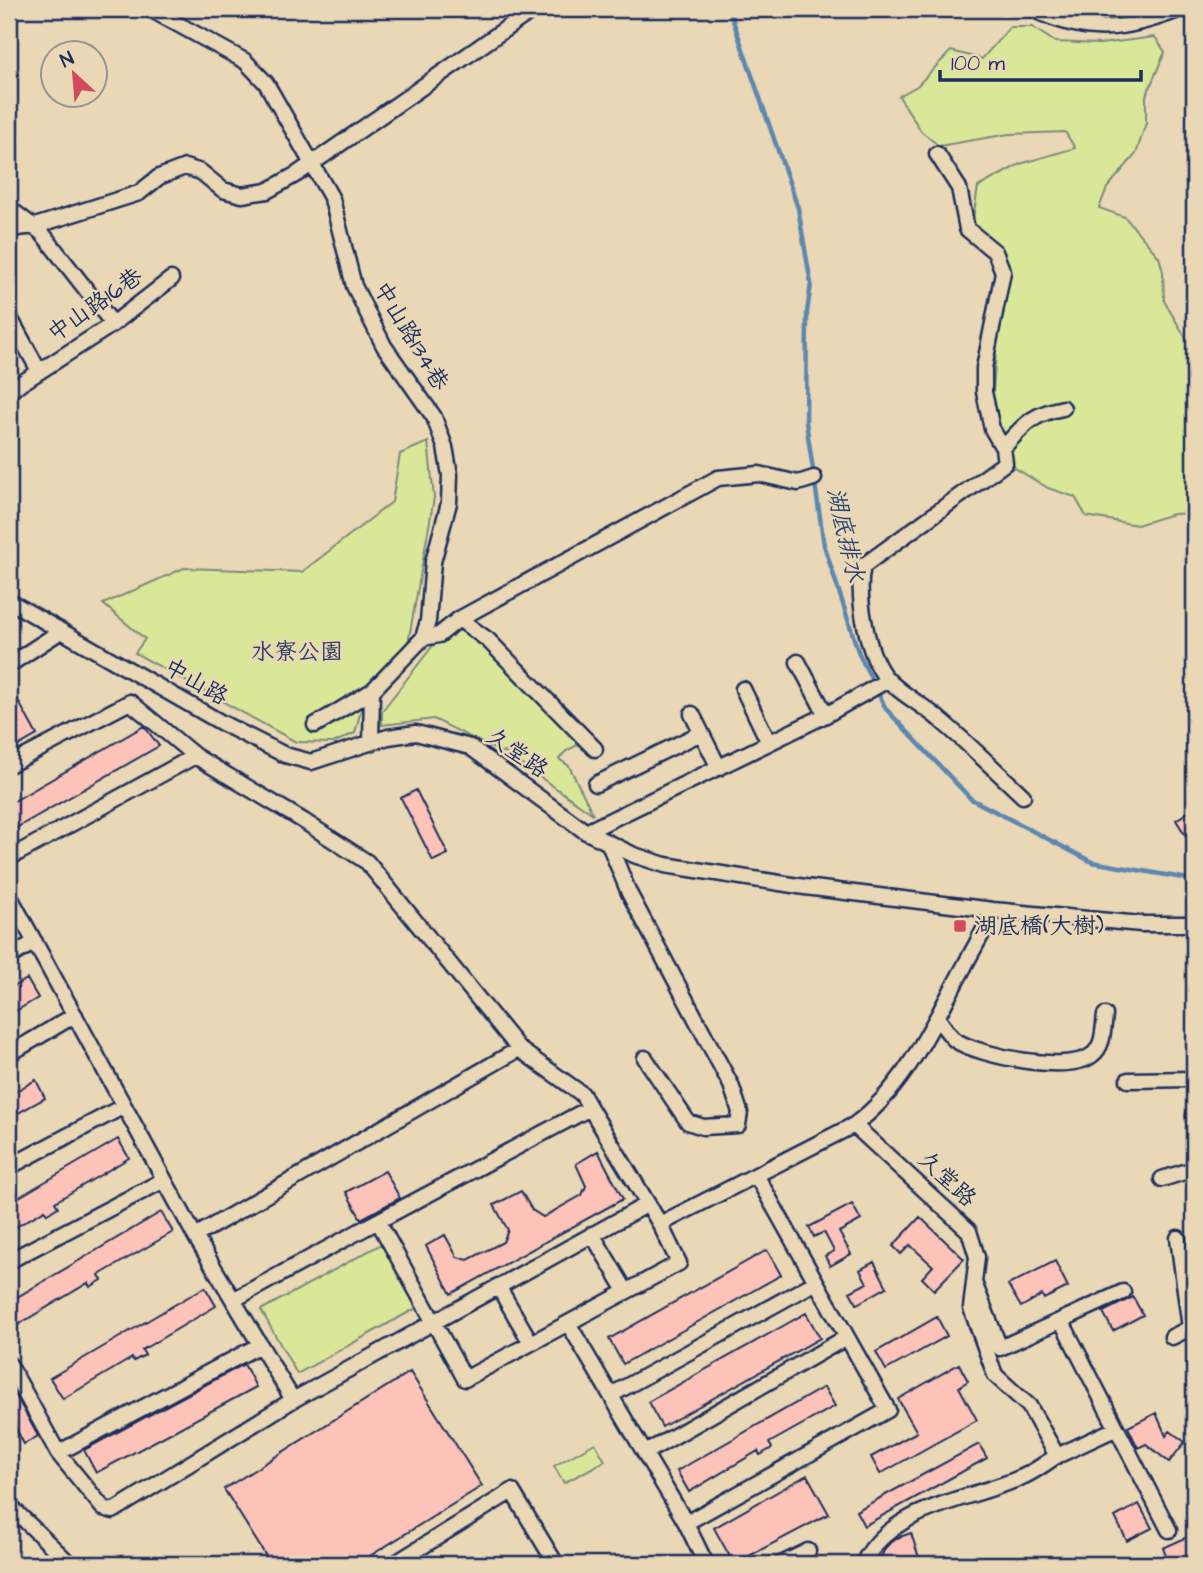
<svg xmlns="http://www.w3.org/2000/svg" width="1203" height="1573" viewBox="0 0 1203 1573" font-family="'Architects Daughter','LXGW WenKai TC',sans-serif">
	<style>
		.green { fill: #dae799; stroke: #7a8b7c; stroke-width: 2 }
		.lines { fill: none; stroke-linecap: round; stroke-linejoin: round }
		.stream { stroke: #5c87b0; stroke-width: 4.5 }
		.building { fill: #fdc2b8; stroke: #1b2f5e; stroke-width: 2 }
		.minor-casing { stroke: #1b2f5e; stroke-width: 19 }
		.minor { stroke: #e9d7b5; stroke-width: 14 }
		.poi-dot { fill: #d1495b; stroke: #e9d7b5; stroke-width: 2.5 }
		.labels { text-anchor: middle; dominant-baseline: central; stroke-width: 5; stroke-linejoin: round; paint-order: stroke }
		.street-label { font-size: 23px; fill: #1b2f5e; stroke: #e9d7b5 }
		.park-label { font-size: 23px; fill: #2e4164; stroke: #e9d7b5 }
		.poi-label { font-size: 23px; fill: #1b2f5e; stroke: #e9d7b5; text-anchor: start }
		.water-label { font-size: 24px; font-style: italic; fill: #2b4572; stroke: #e9d7b5 }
	</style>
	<rect width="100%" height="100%" fill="#e9d7b5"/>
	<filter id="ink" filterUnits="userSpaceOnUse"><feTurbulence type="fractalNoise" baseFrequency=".0143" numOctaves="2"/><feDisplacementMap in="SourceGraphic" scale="14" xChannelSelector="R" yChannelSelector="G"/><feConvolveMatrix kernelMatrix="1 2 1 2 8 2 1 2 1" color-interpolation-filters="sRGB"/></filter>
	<g filter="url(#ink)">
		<!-- green -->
		<path class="green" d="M1010,27H1032L1055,42L1100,44L1155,37L1165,52L1146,96V123L1136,154L1107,188L1099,208L1125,217L1159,257L1163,272L1164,301L1194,352V513L1173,514L1137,525L1086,516L1075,497L1048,488L1015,468L1003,447L992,404L1003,258L972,225L978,187L1020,164L1075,148L1065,132L1009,134L939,146L921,131L899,96L917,86L951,51L982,59Z
			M428,442L434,498L407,649L363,702L355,733L333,743L296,742L135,653L145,639L103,604L184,568L302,572L392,502L400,454Z
			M462,623L585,741L566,751L559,759L569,766L593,814L504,752L502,753L434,719L382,725V711L435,643L448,637Z
			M385,1242L420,1306L297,1374L261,1310Z
			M595,1443L605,1461L564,1483L554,1466Z"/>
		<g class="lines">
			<!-- stream -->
			<path class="stream" d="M729,9L798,208L811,284L807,312L806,422L824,545L859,654L886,709L971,799L1092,862L1194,880"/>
		</g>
		<!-- building -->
		<path class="building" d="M9,684L37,735L9,751Z
			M144,726L159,746L9,832V804Z
			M416,790L448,854L433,861L401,798Z
			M1194,808V849L1176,820Z
			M27,979L38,998L9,1015V989Z
			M36,1080L45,1098L9,1118V1095Z
			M118,1139L129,1158L55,1202L58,1207L47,1214L45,1210L9,1231V1203Z
			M598,1151L623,1199L451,1294L426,1246L445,1235L457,1257L468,1260L503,1242L508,1230L494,1205L521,1191L532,1210L543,1217L582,1195L586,1186L576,1164Z
			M385,1171L400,1198L361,1219L346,1192Z
			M852,1204L861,1220L839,1232L851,1254L830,1266L825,1256L834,1251L824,1232L814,1237L809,1227Z
			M161,1212L173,1232L99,1275L102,1280L90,1287L88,1283L19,1324L9,1302Z
			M920,1217L964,1259L934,1290L922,1278L933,1266L910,1245L901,1254L893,1246Z
			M767,1250L781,1275L623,1364L609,1339Z
			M1055,1261L1068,1287L1044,1299L1042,1295L1021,1307L1008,1285Z
			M874,1262L887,1287L857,1304L850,1292L867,1283L860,1270Z
			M205,1287L216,1306L142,1350L145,1355L134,1361L132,1358L63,1399L50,1378Z
			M1133,1297L1143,1315L1113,1331L1103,1312Z
			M806,1313L820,1338L662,1427L648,1402Z
			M937,1317L947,1336L886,1370L876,1352Z
			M244,1364L256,1387L96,1473L84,1450Z
			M959,1364L968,1381L959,1387L977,1420L880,1474L871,1457L917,1432L898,1399Z
			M410,1372L482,1486L357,1564H271L224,1489Z
			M9,1383L38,1436L24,1444L9,1415Z
			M824,1387L835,1406L769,1443L772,1448L760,1455L758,1451L689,1492L677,1471Z
			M1156,1413L1166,1436L1170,1431L1185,1442L1169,1462L1146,1444L1138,1448L1128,1427Z
			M979,1444L987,1458L864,1526L856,1511Z
			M807,1475L829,1514L734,1564L714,1528Z
			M1139,1504L1152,1528L1127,1541L1115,1517Z
			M911,1533L921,1564H877L886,1547L897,1538Z
			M1194,1534V1564H1169L1163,1548Z"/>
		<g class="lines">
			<defs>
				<path id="minor" d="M150,9L245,61L266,83L332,199L354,286L384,346L434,417L445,447L450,475L449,503L433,562L428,621L423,638L372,691L371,743
					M1032,9C1088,36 1125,31 1181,9
					M937,154L959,188L967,229L995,252L1003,272L984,368V392L992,429L1003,448L1005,463L863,566C856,594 867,657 887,679C902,695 923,705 939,719C968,743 995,770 1023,796
					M9,208L42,233L113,324
					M9,229L35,226L139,193L159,177L185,167L201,172L223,190L242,195L267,191L297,174L534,9
					M9,316L39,371
					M9,391L113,324L171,279
					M1003,448C1024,425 1032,414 1063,408
					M9,601L222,723L285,755L311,762L388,737L416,733L470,747L586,832L634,855L665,865L805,887L993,910L1141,924H1194
					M459,619L718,478L759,474L798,483L814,478
					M423,638L439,635L459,619L488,640L595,749
					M798,662L826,715
					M9,665L61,631
					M743,689L769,743
					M692,714L719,768
					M315,725L372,691
					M9,765L130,702L195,756
					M596,784L701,733
					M586,832L826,715L888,680
					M609,844L629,893L731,1085L740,1112L738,1125L703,1127L688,1122L645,1058
					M9,858L195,756L302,820L367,862L519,1049
					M9,895L195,1236
					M9,957L35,942
					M938,1019C943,1025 949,1035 955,1040C979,1056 1069,1074 1092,1055C1104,1046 1103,1029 1105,1015
					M9,1054L75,1015
					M1128,1080L1194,1079
					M590,1108L378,1221L465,1379L679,1263L660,1224
					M1194,1115V1118
					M9,1167L124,1106
					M1162,1179L1194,1169
					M648,1204L293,1400L195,1236L519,1049L582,1094L590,1108L660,1224L854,1125
					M592,1234L626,1291
					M1178,1238L1190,1328
					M9,1261L164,1180
					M975,1285L1000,1348L1123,1292
					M498,1286L531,1343
					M233,1300L378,1221
					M1062,1322L1169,1530
					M568,1323L686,1523L888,1410L756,1175
					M1172,1337L1194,1326
					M9,1364L58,1453L260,1345
					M611,1395L816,1282
					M58,1453L103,1508L113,1511L293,1400
					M645,1453L847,1337
					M1057,1456L1115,1429
					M9,1505L70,1564
					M686,1523L706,1564
					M394,1564L512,1491L556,1564
					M781,1564L808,1551
					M868,1564L866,1558C896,1506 969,1500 1020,1478C1033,1473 1045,1463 1057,1456L1029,1406L995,1375L971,1308L977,1257L969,1231L854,1125C906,1087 933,1023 964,967C974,947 985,931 993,910"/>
			</defs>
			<!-- minor casing -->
			<use href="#minor" class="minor-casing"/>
			<!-- minor -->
			<use href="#minor" class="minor"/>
		</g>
	</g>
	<!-- markers -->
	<rect class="poi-dot" x="953" y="919" width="14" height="14" rx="3.5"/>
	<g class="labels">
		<!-- street labels -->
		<g class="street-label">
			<text transform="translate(95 305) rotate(-35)">中山路16巷</text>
			<text transform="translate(411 336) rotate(59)">中山路134巷</text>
			<text transform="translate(196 682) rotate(30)">中山路</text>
			<text transform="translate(517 753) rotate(35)">久堂路</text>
			<text transform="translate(947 1179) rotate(43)">久堂路</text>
		</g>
		<!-- park labels -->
		<g class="park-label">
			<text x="297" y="652">水寮公園</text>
		</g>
		<!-- poi labels -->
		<g class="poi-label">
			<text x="974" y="926">湖底橋(大樹)</text>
		</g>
		<!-- water labels -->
		<g class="water-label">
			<text transform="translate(845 535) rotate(77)">湖底排水</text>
		</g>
	</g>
	<!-- margin -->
	<rect width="1203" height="1573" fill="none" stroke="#e9d7b5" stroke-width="35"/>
	<rect x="18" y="18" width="1168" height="1538" fill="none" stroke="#1b2f5e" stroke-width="2.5" filter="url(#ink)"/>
	<!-- north arrow -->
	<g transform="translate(74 74) rotate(334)"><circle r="33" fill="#e9d7b5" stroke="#979492" stroke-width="2"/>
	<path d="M0-5L12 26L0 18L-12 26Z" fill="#d1495b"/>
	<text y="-10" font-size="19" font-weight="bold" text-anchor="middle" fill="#1b2f5e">N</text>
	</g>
	<!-- scale -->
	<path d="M940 70v10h201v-10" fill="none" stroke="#1b2f5e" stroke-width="3.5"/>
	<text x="951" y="70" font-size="21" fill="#1b2f5e" stroke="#e9d7b5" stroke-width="5" paint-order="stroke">100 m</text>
</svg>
